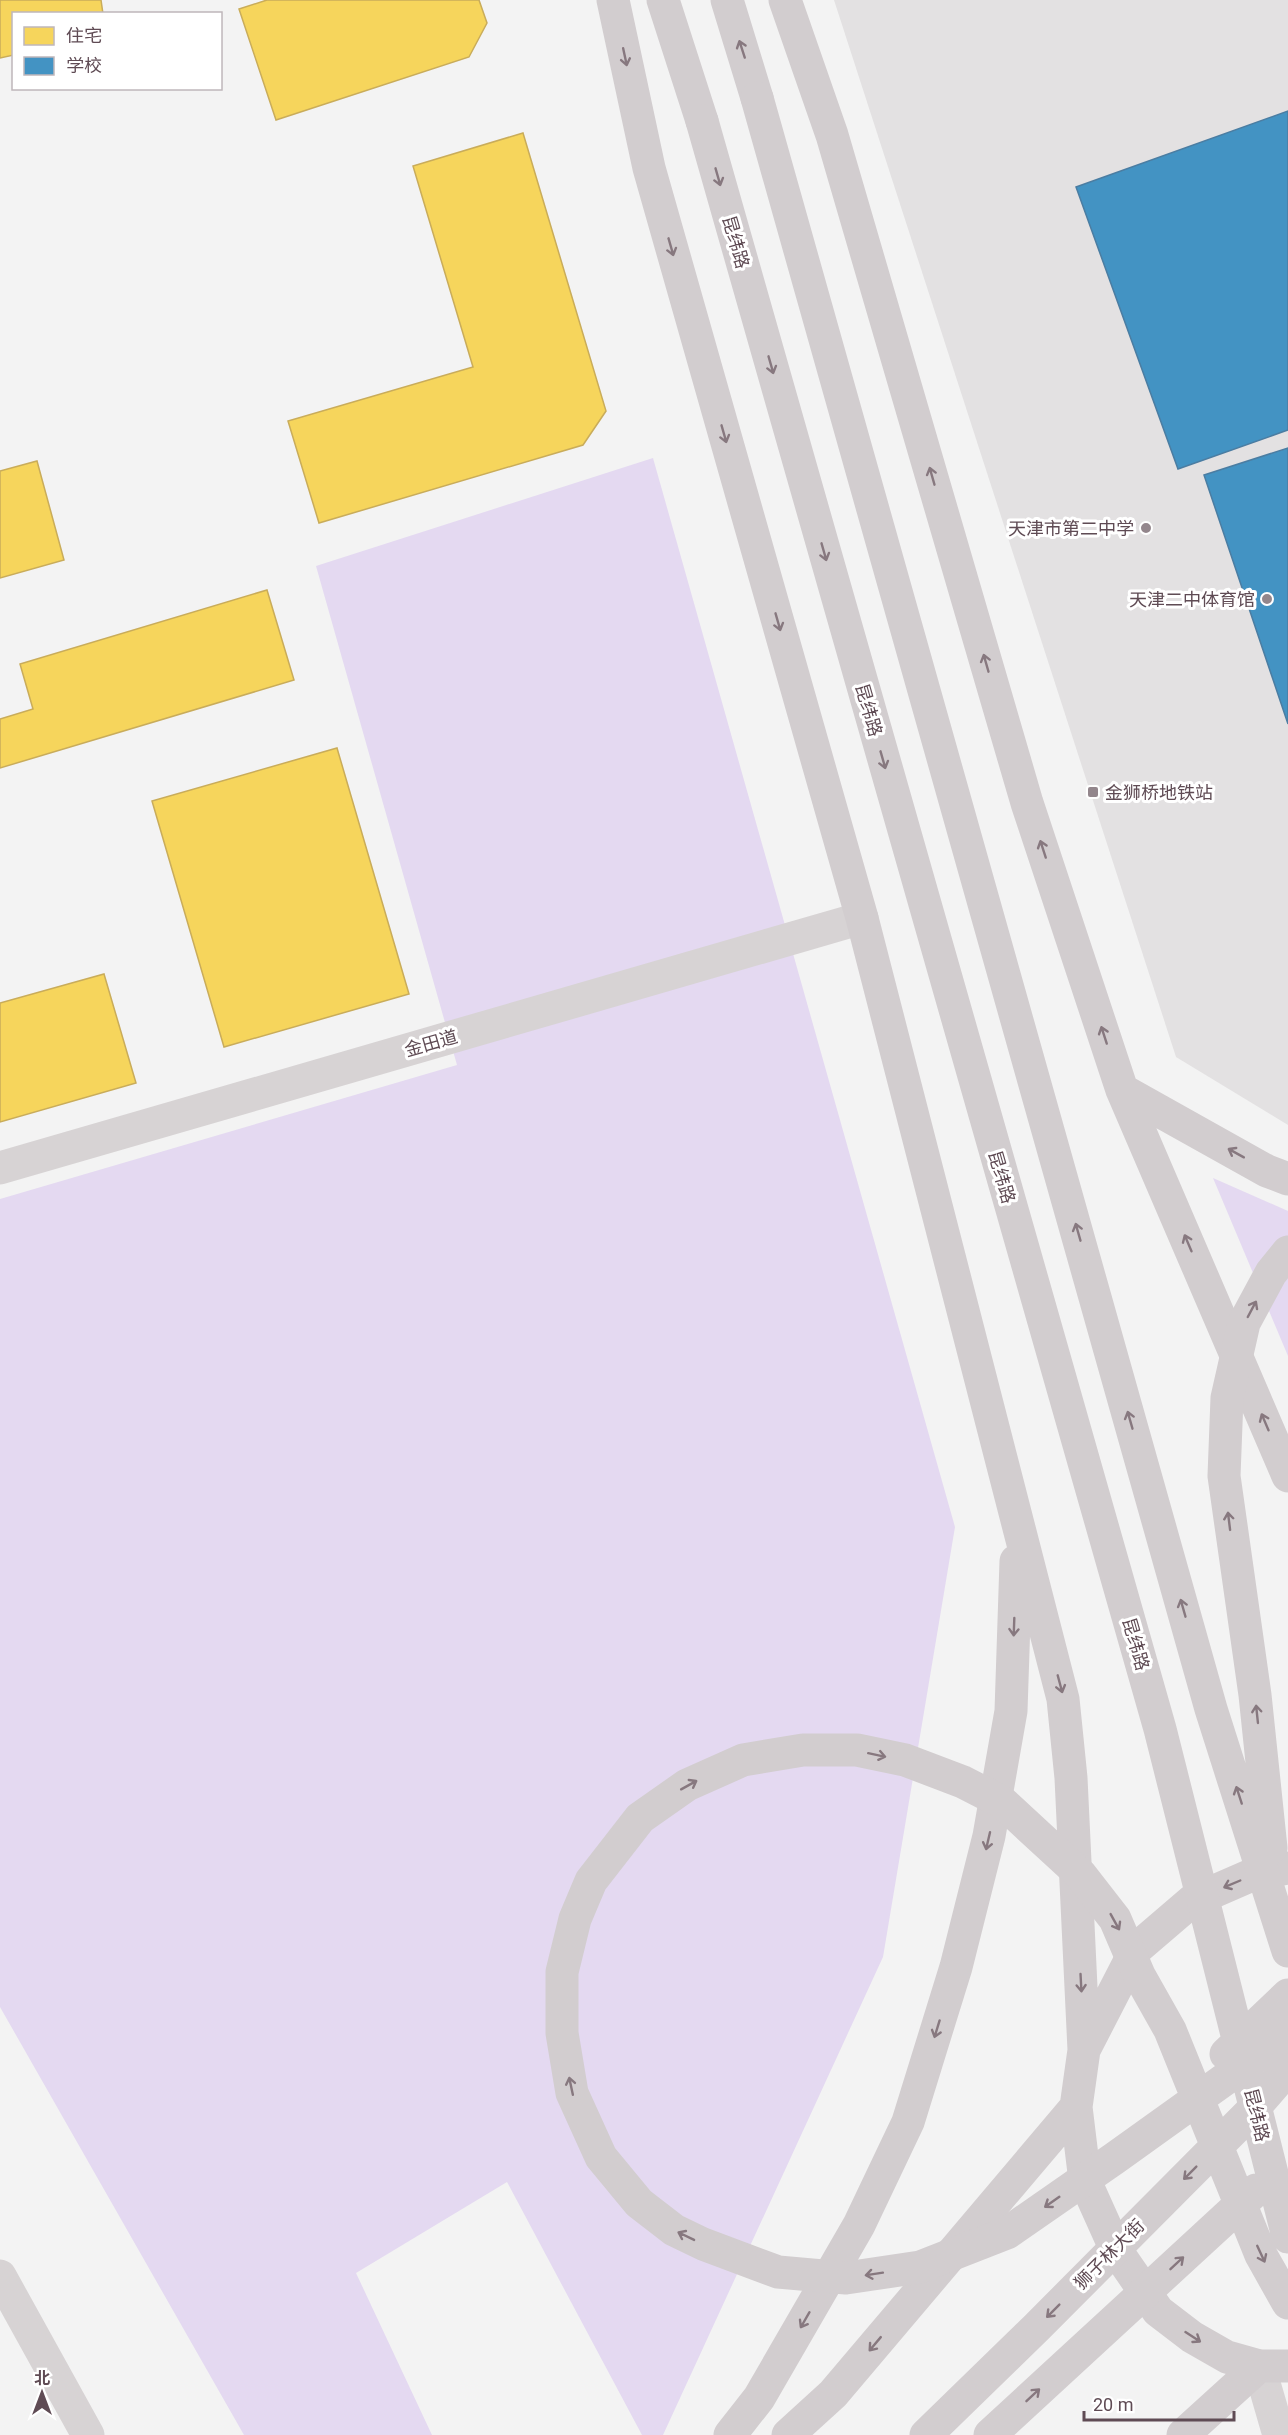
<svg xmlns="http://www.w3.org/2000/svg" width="1288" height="2435" viewBox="0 0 1288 2435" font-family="Roboto,'Noto Sans SC',sans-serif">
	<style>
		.education { fill: #e3e1e2 }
		.green { fill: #e4d9f1 }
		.homes { fill: #f6d55c; stroke: #c9ac5a; stroke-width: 1.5 }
		.schools { fill: #4393c3; stroke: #4b7da2; stroke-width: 1.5 }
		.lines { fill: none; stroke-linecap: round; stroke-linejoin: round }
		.secondary { stroke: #d7d3d4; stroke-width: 33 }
		.primary { stroke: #d2cdcf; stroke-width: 33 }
		.primary-bridge { stroke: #d2cdcf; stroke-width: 33 }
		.oneway { stroke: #87787f }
		.poi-dot { fill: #93868c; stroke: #fff; stroke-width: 2 }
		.labels { text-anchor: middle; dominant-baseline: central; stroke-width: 6; stroke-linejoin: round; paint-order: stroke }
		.street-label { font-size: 18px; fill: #5f4b54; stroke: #fff }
		.poi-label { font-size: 18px; fill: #5f4b54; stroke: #fff; text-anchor: end }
	</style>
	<rect width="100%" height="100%" fill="#f3f3f3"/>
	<!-- education -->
	<path class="education" d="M834,0H1288V1125L1176,1057Z"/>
	<!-- green -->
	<path class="green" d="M653,458L955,1527L883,1957L663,2435H642L507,2182L356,2273L432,2435H244L0,2007V1199L457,1065L316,566Z
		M1213,1178L1288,1211V1356Z"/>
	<!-- homes -->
	<path class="homes" d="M0,0H101L103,14H14V55L0,58Z
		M267,0H479L487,23L469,57L276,120L239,9Z
		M523,133L606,411L583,445L319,523L288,421L473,367L413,166Z
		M37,461L64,560L0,578V471Z
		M267,590L294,680L0,768V719L33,709L20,664Z
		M337,748L409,994L224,1047L152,801Z
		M104,974L136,1083L0,1122V1003Z"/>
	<!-- schools -->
	<path class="schools" d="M1288,111V430L1178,469L1076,187Z
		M1288,448V724L1204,475Z"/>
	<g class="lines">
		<!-- secondary -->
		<path class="secondary" d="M0,1168L862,918
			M0,2276L88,2435
			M1259,2366L1279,2435"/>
		<!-- primary -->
		<path class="primary" d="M613,0L649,168L862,918L1063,1699L1071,1778L1084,2050L1076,2107L1085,2181L1116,2250L1158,2311L1192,2337L1227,2357L1259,2366H1288
			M663,0L702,121
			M727,0L757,98
			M785,0L832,135L1027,803L1122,1090L1288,1476
			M1122,1090L1267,1171L1288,1179
			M1084,2050L1136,1949L1192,1901L1254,1874L1288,1868
			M730,2435L759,2398L859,2225L908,2122L956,1967L989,1836L1011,1711L1016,1561
			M788,2435L833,2394L1076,2107
			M1183,2435L1259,2366"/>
		<!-- primary-bridge -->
		<path class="primary-bridge" d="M757,98L1211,1709L1288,1951
			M702,121L1160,1729L1288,2237
			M1271,1848L1255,1695L1224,1476L1227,1398L1244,1323L1271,1273L1288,1252
			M1288,2034L1115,2158L1007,2233L920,2267L846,2278L778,2272L703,2244L674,2230L639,2203L601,2157L572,2093L562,2033V1972L575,1919L591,1881L640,1818L687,1785L743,1760L803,1750H857L905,1760L963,1782L1002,1802L1080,1874L1115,1919L1139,1975L1170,2030L1261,2255L1288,2303
			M1226,2054L1288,1995
			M926,2435L1037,2327L1247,2116L1288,2069
			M990,2435L1256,2190"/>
	</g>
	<!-- one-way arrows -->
	<defs><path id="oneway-shaft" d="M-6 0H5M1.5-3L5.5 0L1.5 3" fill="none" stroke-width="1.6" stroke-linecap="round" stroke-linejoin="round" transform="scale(1.5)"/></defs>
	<g class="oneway">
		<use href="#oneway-shaft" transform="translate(742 49) rotate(-108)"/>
		<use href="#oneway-shaft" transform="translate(625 57) rotate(78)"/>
		<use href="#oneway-shaft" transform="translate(718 177) rotate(74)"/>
		<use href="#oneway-shaft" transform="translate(671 247) rotate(74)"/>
		<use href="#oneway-shaft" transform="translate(771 365) rotate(74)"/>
		<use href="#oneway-shaft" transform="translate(724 434) rotate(74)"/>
		<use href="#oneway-shaft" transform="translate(932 476) rotate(-106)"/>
		<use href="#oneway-shaft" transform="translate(824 552) rotate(74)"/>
		<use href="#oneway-shaft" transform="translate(778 622) rotate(74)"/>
		<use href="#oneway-shaft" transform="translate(986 663) rotate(-106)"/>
		<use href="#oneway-shaft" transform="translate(883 760) rotate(74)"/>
		<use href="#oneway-shaft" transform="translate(1043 849) rotate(-108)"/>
		<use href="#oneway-shaft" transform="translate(1104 1035) rotate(-108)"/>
		<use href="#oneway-shaft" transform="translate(1236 1153) rotate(-151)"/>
		<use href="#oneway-shaft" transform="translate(1078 1232) rotate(-106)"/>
		<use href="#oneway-shaft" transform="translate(1188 1243) rotate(-113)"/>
		<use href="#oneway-shaft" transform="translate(1252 1309) rotate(-62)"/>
		<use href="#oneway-shaft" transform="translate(1130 1420) rotate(-106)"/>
		<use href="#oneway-shaft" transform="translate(1265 1422) rotate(-113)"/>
		<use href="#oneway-shaft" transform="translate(1229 1521) rotate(-97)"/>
		<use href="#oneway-shaft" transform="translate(1183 1608) rotate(-106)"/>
		<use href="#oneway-shaft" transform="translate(1014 1627) rotate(92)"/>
		<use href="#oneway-shaft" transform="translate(1060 1684) rotate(75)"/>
		<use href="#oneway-shaft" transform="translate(1257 1714) rotate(-96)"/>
		<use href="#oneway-shaft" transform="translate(877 1755) rotate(12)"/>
		<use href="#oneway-shaft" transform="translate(689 1785) rotate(-29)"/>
		<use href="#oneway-shaft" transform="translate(1239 1795) rotate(-108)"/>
		<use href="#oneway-shaft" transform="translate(988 1841) rotate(103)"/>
		<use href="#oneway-shaft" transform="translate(1232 1884) rotate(157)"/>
		<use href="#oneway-shaft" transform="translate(1115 1922) rotate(61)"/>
		<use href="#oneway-shaft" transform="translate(1081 1983) rotate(87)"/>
		<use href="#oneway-shaft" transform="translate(937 2029) rotate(107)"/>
		<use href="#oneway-shaft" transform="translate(571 2086) rotate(-102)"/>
		<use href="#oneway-shaft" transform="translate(1190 2173) rotate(135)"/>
		<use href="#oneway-shaft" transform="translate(1052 2202) rotate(145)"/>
		<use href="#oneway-shaft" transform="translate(686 2236) rotate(-154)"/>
		<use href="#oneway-shaft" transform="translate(1261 2254) rotate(65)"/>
		<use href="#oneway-shaft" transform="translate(1177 2263) rotate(-43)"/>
		<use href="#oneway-shaft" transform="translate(874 2274) rotate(171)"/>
		<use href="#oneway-shaft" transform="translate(1053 2311) rotate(135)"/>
		<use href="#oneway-shaft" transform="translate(805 2320) rotate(120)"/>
		<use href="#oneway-shaft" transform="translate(1193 2337) rotate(33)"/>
		<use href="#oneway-shaft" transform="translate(875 2344) rotate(130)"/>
		<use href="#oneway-shaft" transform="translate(1033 2395) rotate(-43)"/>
	</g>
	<!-- markers -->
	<g class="poi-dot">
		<circle cx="1146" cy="528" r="6"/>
		<circle cx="1267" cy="599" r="6"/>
		<rect x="1087" y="786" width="12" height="12" rx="3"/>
	</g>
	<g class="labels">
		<!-- street labels -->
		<g class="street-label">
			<text transform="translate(736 242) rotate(74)">昆纬路</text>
			<text transform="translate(869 710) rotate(74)">昆纬路</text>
			<text transform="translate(431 1043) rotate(-16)">金田道</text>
			<text transform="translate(1002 1177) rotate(74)">昆纬路</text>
			<text transform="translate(1136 1644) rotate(74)">昆纬路</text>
			<text transform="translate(1257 2115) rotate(76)">昆纬路</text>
			<text transform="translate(1109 2254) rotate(-45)">狮子林大街</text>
		</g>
		<!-- poi labels -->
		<g class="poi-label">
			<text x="1134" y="528">天津市第二中学</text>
			<text x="1255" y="599">天津二中体育馆</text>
			<text x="1105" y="792" text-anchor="start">金狮桥地铁站</text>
		</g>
	</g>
	<!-- legend -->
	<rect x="12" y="12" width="210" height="78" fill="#ffffff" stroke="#bfb7bb" stroke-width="1.5"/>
	<rect x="24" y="27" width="30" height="18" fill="#f6d55c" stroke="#bfb7bb" stroke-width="1.5"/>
	<text x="66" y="42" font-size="18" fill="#5f4b54">住宅</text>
	<rect x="24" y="57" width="30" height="18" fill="#4393c3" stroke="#bfb7bb" stroke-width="1.5"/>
	<text x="66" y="72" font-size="18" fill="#5f4b54">学校</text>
	<!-- north arrow -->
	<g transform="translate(42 2393)" stroke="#ffffff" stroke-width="4.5" paint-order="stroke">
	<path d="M0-4.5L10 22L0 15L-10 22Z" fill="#5f4b54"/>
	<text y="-9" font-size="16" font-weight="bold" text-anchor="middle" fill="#5f4b54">北</text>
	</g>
	<!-- scale -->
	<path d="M1084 2411v9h150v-9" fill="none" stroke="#5f4b54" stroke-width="3"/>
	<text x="1093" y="2411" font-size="18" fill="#5f4b54" stroke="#ffffff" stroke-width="4.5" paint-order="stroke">20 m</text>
</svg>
